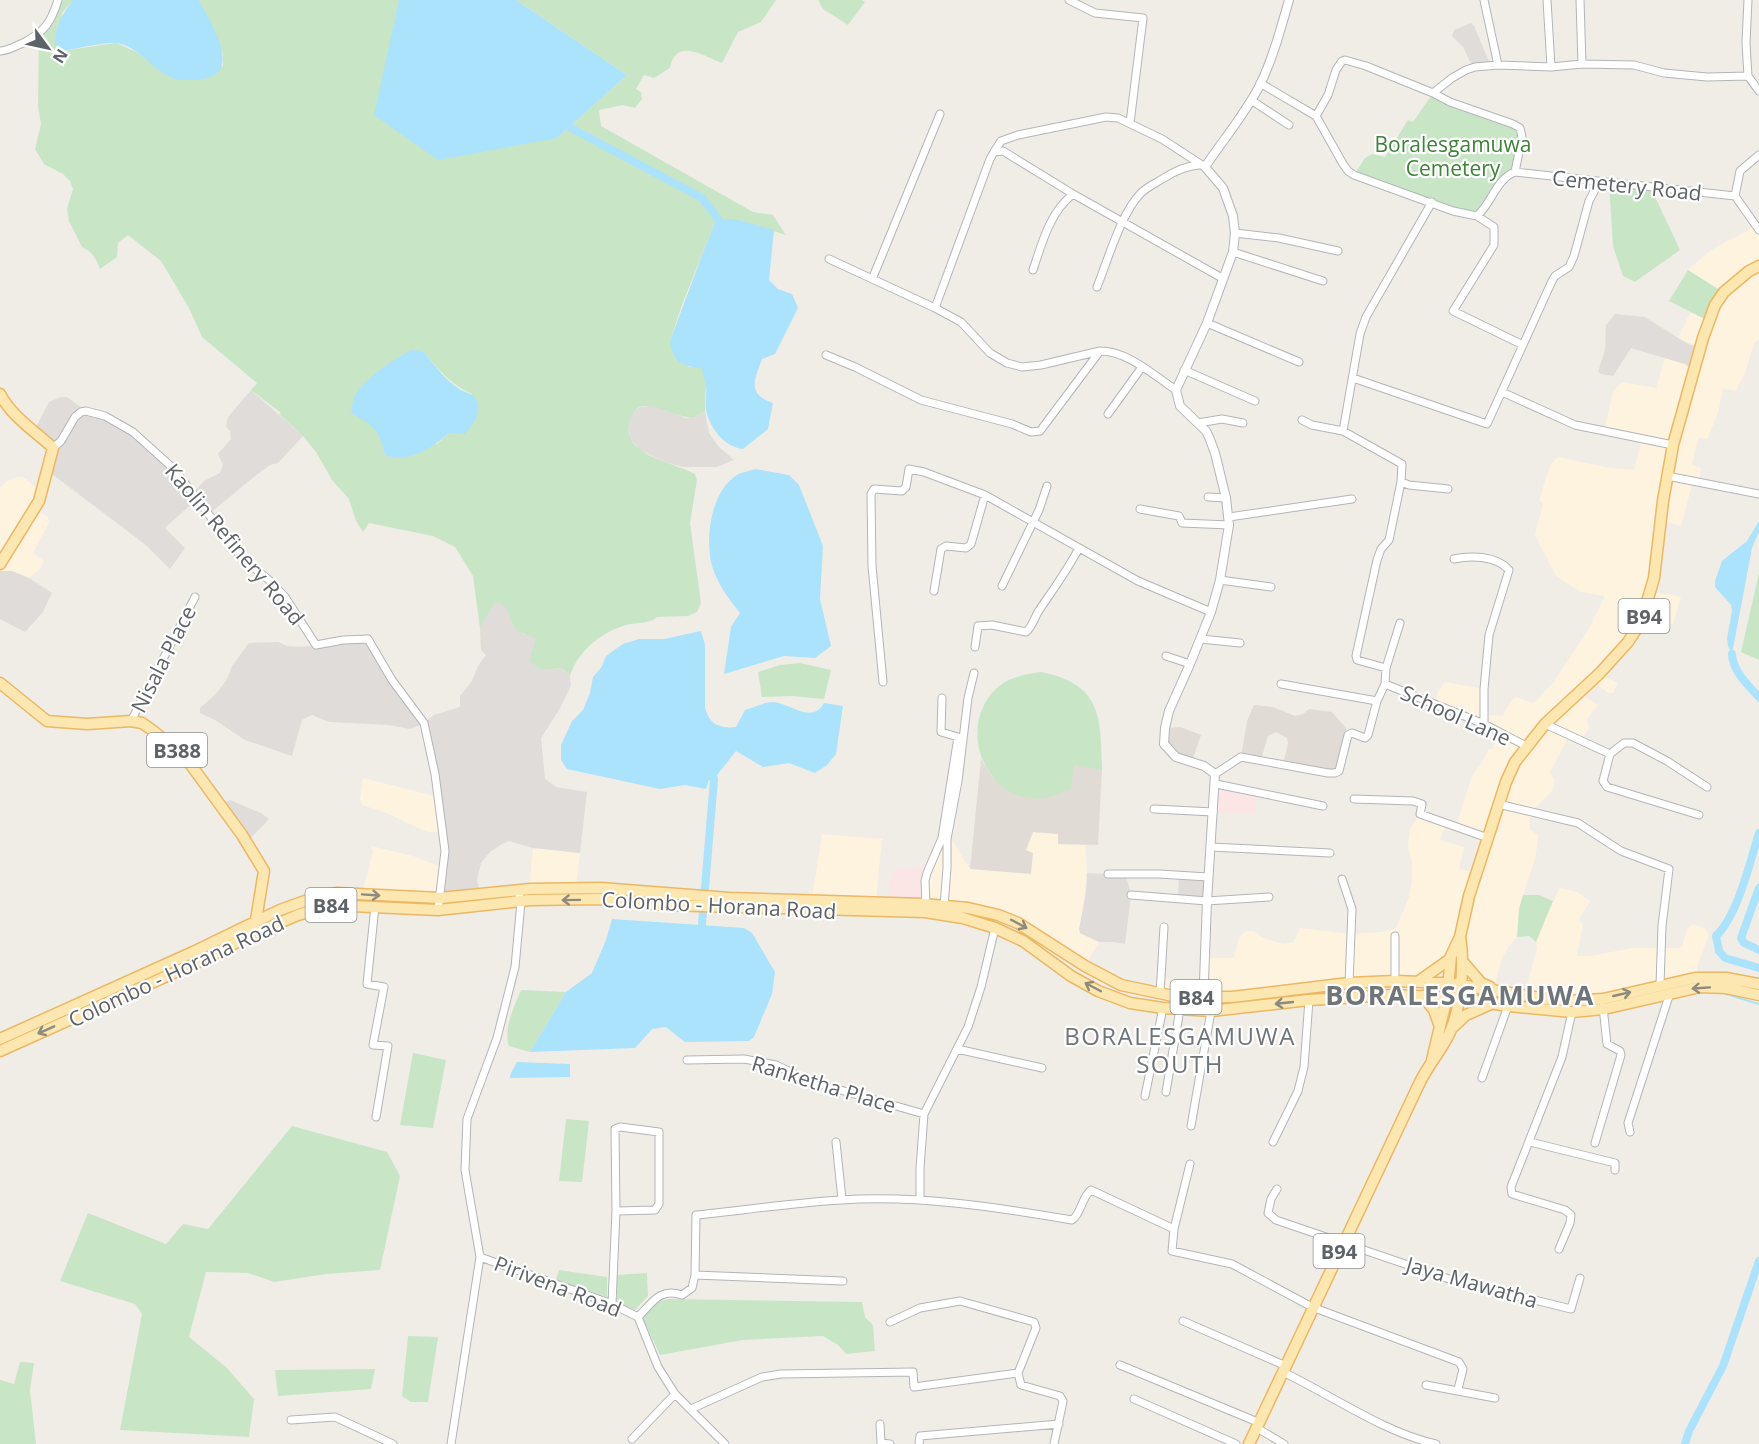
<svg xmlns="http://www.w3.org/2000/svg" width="1759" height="1444" viewBox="0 0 1759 1444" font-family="'Open Sans',sans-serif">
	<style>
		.commercial { fill: #fdf3df }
		.industrial { fill: #dfdcd9 }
		.education { fill: #e0dcd5 }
		.medical { fill: #fbe5e5 }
		.green { fill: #c8e6c5; fill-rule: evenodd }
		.water { fill: #abe2fc }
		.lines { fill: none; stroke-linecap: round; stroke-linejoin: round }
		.stream { stroke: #abe2fc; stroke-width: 2 }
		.canal { stroke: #abe2fc; stroke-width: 8 }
		.minor-casing { stroke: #b2b5b9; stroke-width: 9 }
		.tertiary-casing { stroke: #b2b5b9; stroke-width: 10 }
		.primary-casing { stroke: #ecb763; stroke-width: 13 }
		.minor { stroke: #fff; stroke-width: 7 }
		.tertiary { stroke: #fff; stroke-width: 8 }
		.primary { stroke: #fce7b0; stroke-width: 10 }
		.oneway { stroke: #8d8b7d }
		.labels { text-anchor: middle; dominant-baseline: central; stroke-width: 4.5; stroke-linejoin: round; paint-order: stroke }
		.shield { fill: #fff; stroke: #8e9295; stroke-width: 1.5 }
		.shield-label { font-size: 20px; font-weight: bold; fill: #5e6367 }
		.park-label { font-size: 21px; fill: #3e8339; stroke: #fff }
		.street-label { font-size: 21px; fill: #5e6367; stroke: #fff }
		.quarter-label { font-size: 24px; letter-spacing: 1.5px; fill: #6f7579; stroke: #fff }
		.district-label { font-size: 27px; font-weight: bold; letter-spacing: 1.5px; fill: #6f7579; stroke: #fff }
	</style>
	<rect width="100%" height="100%" fill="#f0ede7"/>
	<!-- commercial -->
	<path class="commercial" d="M1756,226L1759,230V339L1754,344L1745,373L1736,391L1723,389L1718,413L1707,439L1698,438L1692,465L1701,468L1699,482L1693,481L1681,526L1662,520L1652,592L1681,597L1673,624L1644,616L1600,674L1618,683L1613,693H1608L1592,680L1579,693L1598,705L1587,719L1589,728L1580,741L1569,736L1550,772L1555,781L1552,791L1536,807L1530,818V829L1538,836L1536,855L1519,909L1517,937L1508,947L1501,961L1494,989L1452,953L1419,981L1232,997L1160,994L1161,979L1204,980L1205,958H1234L1239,937L1246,931H1254L1263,938L1283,944L1294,942L1300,928L1351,934L1381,932L1396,928L1409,897L1412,880V863L1408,846L1410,830L1420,813L1446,823L1440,840L1464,847L1459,869L1476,873L1488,838L1457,827L1458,820L1472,776L1481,764L1489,749H1492L1501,733L1436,704L1437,694L1444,682L1484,689V714L1502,716L1513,699L1516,697L1532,703L1536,701L1553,683L1588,630L1605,596L1581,592L1556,576L1535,535L1543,504L1540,500L1543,487L1551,464L1558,457L1610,468L1634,470L1642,439L1604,431L1613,392L1622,382L1656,388L1665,358L1685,364L1692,371L1700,348L1678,338L1690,313L1705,319L1724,292L1688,270L1711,250Z
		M17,477H23L43,493L35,508L48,517L49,522L33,553L44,561L40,569L29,578L13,571H0V488L7,481Z
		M363,778L438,797L442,832H427L384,812L362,805L360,800Z
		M1033,832L1058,834V844L1085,845L1087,873L1080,933L1099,942L1085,966L990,913L968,912L962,915L924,909L925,881L942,838L951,839L970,869L1025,851Z
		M822,834L882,839L875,910H810Z
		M371,846L413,856L444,868L443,907L361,899L373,851Z
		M533,848L580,853L575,896L528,899Z
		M1560,888L1577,892L1590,901L1579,919L1583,925L1577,956H1590L1633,948H1678L1682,946L1687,929L1692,924L1705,928L1709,935L1699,961L1695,978L1603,999L1524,995L1537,949L1536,942L1544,921Z"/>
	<!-- industrial -->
	<path class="industrial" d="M1471,23L1474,26L1491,66L1475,67L1470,62L1463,47L1452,36L1454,30Z
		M1615,314L1645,317L1686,343L1700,348L1693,371L1685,364L1631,348L1613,376L1601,374L1598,372L1605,350L1606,325Z
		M251,390L303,436L278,463L270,465L255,476L209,514L197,499L165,528L185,548L170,569L146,545L48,471L53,448L34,431L49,402L61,397H67L86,411L105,416L133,432L174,469L193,493L204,481L220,473L223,465L218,454L231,439L230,431L226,426L228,417Z
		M650,406L665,408L685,418H693L705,411L709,433L718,446L734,460L717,467H683L665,462L640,450L630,438L628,425L633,411L641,407Z
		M0,571H12L29,578L52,593L43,612L25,632L0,619Z
		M499,603L506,607L514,627L523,634L534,636L535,638L536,643L531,662L542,670L562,668L570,676L571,686L559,710L541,738L545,779L556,787L587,792L580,853L533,848L509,841L502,844L490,852L481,863L477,880L482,905L443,907L445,851L424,724L410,729L389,725L329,722L312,715L302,720L292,756L245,740L215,720L200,713V708L216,694L227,679L232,666L249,643L278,642L287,646L302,647L368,639L424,723L434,715L460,707V696L472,681L478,666L486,655L481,650L480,628L494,604Z
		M230,800L261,813L269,819L247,842L219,805Z
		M1087,873L1126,875L1131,895L1125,944L1113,942H1099L1080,933L1079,929L1086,893Z
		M1179,875L1208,877L1207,901L1178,898Z"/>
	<!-- education -->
	<path class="education" d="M1254,705L1273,707L1295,716L1303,714L1309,709L1332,712L1346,728L1348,735L1335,773L1283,764L1288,744L1287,738L1276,732L1268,736L1261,760L1241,757L1247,721Z
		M1180,727L1201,735L1192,761L1169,750L1165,728Z
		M981,759L992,777L1073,764L1102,770L1098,845L1058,844V834L1033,832L1026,850L1033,853L1031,874L970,869Z"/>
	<!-- medical -->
	<path class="medical" d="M1216,784L1256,793L1255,810L1253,814L1213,812Z
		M915,866L928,867L924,909L888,911L889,884L895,870L904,867L914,869Z"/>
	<!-- green -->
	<path class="green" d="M58,0H73L62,13L61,51L116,43L137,52L161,71L223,66V54L199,0H399L375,115L557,138L627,75L516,0H776L761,22L738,32L722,63C705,57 676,36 670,68L654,78L644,75L636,89L641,92L642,99L635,108L623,105L599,110L601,126L753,212L773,215L786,235L735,219L714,225L682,305L670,341L689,367H701L706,383L705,411L693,418C676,417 662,405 644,406C637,407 633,411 631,417C616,455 672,461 695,474L697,480L690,523L701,603L697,612L688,616L657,617C649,624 641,622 630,624C604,630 578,650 570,676L562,668L542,670L530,662C529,653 536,647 535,638L517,631L514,627L506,608L499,603L494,604L480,628L473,576L455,547L433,536L369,523L363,532L356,521L349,499L332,480L316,452L303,436L279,414L281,413L251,390L257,383L202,337L189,308L161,261L128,235L118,243L117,257L100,269C96,259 92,251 82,247L69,221L67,209L73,189L70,181L63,174L44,164L35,149L41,124L38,106L39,34ZM423,351C438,369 451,385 472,394L449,433L437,444L381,439L379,432L372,425Z
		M818,0H862L865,2L848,25L823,9Z
		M1433,93L1520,128L1515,172L1508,174L1477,216L1354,175L1365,158L1372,154L1385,157L1408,120L1413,122Z
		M1609,183L1651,188L1680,250L1635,282L1623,276L1613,246Z
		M1688,270L1721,291L1705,319L1669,301Z
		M1759,573V660L1741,652Z
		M800,663L831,670L824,699L792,696L762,697L758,672L780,665Z
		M1041,672C1102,684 1101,718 1102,770L1074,765L1071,789C1064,791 1057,795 1050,797C987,811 950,723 1002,684C1014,676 1027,674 1041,672Z
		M1523,895H1539L1553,901L1536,942L1529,936L1517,937L1519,909Z
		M521,990L566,992L530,1052L509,1046C503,1028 514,1007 521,990Z
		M413,1053L446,1060L433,1128L400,1125Z
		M566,1119L589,1121L582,1182L559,1181Z
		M292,1126L387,1152L400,1176L380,1270L326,1274L274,1282L248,1273L206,1272L189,1337L227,1368L254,1399L249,1437L120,1430L142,1314L135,1304L60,1281L88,1213L166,1244L183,1224L208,1229Z
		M559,1270L607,1277V1297L556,1280Z
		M647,1273L648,1296L635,1310L617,1303V1275Z
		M668,1299L862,1302L865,1317L873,1325L875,1351L846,1354L838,1345L823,1336L743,1340L660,1355L642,1317L656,1302Z
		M408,1336L438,1337L428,1402H411L402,1396Z
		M20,1362L34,1363L30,1390L36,1444H0V1380L14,1384Z
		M375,1369L371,1389L278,1396L275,1370Z"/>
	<!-- water -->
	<path class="water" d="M73,0H199C209,20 242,69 207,78C199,80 183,81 175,79C153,72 140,46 116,43C106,42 73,49 61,51L55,45C55,27 62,14 73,0Z
		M399,0H516L627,75L557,138L438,160L374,115Z
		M718,219H735L774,230L769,280L778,289L792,294L798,308L775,354L762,359C754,381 747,394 773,403L768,429L743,449C725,447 710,429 706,410C705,402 707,394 706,386C705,380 703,374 701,368C681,366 673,362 670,341L704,250L714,225Z
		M411,350L423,351C434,364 444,379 458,388C465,393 474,393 477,401C482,413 472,426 465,434L449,433C432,448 408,464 385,455C379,429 374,426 351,413C352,408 352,402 354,398C363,378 392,361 411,350Z
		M755,469L789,475L799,485L823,546L820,599L831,646L815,658L784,656L724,674L731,627L740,613C729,599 719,586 713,569C704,541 710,492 737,475C742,472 750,471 755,469Z
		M1759,521V532L1752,548L1732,654L1728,646L1727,639L1732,610L1731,605L1715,587V581L1722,561L1747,541Z
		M701,631L705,645V708C709,724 720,729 736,727L745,710C753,708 764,702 773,702C790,703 812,725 824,703L843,706L836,754L827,765L815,773L789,763L763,767L736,751L714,779L709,780L706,789L685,785L660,789L567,769L561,760V745L572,721L583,710L590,693L593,677L601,668L606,656L623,644L639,639H664Z
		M612,919L744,928L752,933L775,972L772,994L754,1037L749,1041L685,1042L666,1027L652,1029L635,1048L530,1052L566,992L592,973L606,940Z
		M517,1062L570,1064V1077L510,1078V1075Z"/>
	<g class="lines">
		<!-- stream -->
		<path class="stream" d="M1726,994L1759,1004"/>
		<!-- canal -->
		<path class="canal" d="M571,128L702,198L718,219
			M1732,654C1733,672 1748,685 1759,697
			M1759,833C1750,862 1738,915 1716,936L1719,951L1725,958L1759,968
			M1759,888L1741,938L1744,943L1759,950
			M702,924L714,779
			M1685,1444L1689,1431L1723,1366L1759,1261"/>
		<defs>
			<path id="minor" d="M1069,0L1095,13L1143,18L1130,123
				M1484,0L1498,65
				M1547,0L1551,67
				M1580,0L1582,64
				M0,51C8,51 15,46 23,43C44,32 51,23 58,0
				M1748,76L1746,43L1748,0
				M1260,83L1316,116L1343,164L1348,171L1354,175L1453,211L1477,216C1492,203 1496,179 1515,172
				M1433,93L1450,102L1513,124L1520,128L1522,137L1515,172L1735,196
				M1251,100L1289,125
				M1316,116L1328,95L1336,70L1342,61L1345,60L1366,66L1433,93L1452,78L1466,70L1475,67L1498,65L1551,67L1582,64L1634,65L1664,73L1707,77L1748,76L1759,91
				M994,152L1001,141L1018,135L1106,117L1118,118L1162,139L1205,167
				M1759,155L1740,171L1735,196L1759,230
				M1477,216L1494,227V245L1453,311L1523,345
				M1235,233L1279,238L1338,251
				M1233,252L1323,281
				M829,259L935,308L990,159L994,152L1003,151L1073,194L1222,278
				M1033,270C1042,243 1050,212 1073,194
				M873,277L940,114
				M1097,287C1108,260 1121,213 1141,193C1147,187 1156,183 1164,178C1175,171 1186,166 1199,165
				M935,308L961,322L990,353L1007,363L1022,367L1041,365L1100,351
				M1207,323L1299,362
				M826,355L855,367L921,400L1012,424L1031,432L1040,431L1100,351C1128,351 1153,375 1176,390
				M1184,370L1255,401
				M1353,378L1487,424L1552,281L1555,276L1569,267L1574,256L1589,201L1599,182
				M1502,392L1575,425L1673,445
				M1108,414L1142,367
				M1302,420L1312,425L1343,431L1402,464L1401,482L1409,485L1448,489
				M1198,423L1222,419L1243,423
				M1343,431L1360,334L1366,317L1432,202
				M53,448L61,441L75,417L81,412L86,411L105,416L133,432L174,469L242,558L269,580L285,597L316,645L343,640L368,639L392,680L424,723L435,774L445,851L438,910
				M1667,476L1759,494
				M1208,497L1226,498
				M1140,509L1179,516L1182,523L1229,525
				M1229,517L1352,499
				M1454,559C1471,555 1497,556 1509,570L1489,635L1484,689V724
				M1220,580L1271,587
				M1002,586L1039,510L1047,486
				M934,591L941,549L946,546L966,548L971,544L985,495
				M1201,639L1240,643
				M975,647L978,626L992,625L1026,632C1032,627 1034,619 1038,612C1052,591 1067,571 1079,548
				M1166,656L1190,664
				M1386,668L1357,660L1356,656L1377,560L1381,549L1389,540L1401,482
				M883,682L872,566L871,494L874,489L902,491L906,487L909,469L924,472L985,495L1138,581L1211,612
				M1281,684L1377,701
				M1385,684L1484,724L1526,746
				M131,721L195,597
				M1545,724L1610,754
				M1215,774L1241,757L1328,773H1335L1339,771L1348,735L1352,733L1365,738L1368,735L1377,701L1385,684L1386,668L1400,623
				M1216,784L1323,806
				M1354,799L1413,801L1422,804L1420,814L1488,838
				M1498,804L1578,823L1621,851L1669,869L1662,926L1660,985
				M1154,809L1213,812
				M1699,815L1607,787L1603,781L1610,754L1624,743H1633L1667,761L1707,787
				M1211,847L1330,853
				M1108,874H1159L1208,877
				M1342,879L1352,909L1349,983
				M518,890L521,902L515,967L497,1038L467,1119L465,1170L480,1257L612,1304L638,1317L658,1367L675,1394L725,1444
				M1131,895L1207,901L1269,897
				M926,904L925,881L927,873L942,838L958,737L941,732L942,698
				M375,906L367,984L384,987L373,1045L388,1046L376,1117
				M944,906L947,868V839L958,781L968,698L974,673
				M1395,936V981
				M1160,994L1164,927
				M957,1049L1042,1068
				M687,1060L744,1059L776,1065L809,1081L924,1114
				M1482,1078L1508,1006
				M1166,1092L1180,1009
				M1145,1096L1163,1008
				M1191,1126L1211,1011
				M1630,1132L1628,1123L1670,993
				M836,1142L842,1199
				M1273,1142L1298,1091L1304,1067L1309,1000
				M1530,1142L1615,1163V1170
				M1595,1143L1621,1055L1620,1051L1607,1044L1603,1007
				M1277,1189L1271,1199L1268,1213L1276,1220L1449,1279L1571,1309L1580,1278
				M920,1200V1168L924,1114L968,1027L981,987L995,928
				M1174,1229L1190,1164
				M1559,1249L1570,1223L1571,1215L1565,1210L1512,1194L1511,1187L1562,1057L1572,1012
				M695,1275L843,1281
				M612,1304L616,1211L655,1210L659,1204V1132L620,1127L615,1129L616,1211
				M638,1317C652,1303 660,1287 682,1295L692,1288L695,1275L696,1215C744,1210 793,1203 841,1200C918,1195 996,1207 1072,1220C1082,1213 1081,1198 1091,1190L1174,1229L1172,1251L1232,1264L1312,1307L1459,1362L1463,1369L1458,1389
				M1183,1321L1286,1366
				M890,1322L920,1308L960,1301L1034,1322L1036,1328L1018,1373L1021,1385L1060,1396L1063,1401L1054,1444
				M1120,1365L1260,1423
				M1283,1372C1331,1395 1385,1433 1436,1444
				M1426,1385L1495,1398
				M1134,1399L1236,1444
				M691,1409L762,1377L781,1374L913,1372L914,1387L1018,1373
				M291,1420L335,1417L393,1444
				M880,1424L881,1443L890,1444
				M1257,1428L1284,1444
				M632,1439L675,1394
				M451,1444L480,1257
				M919,1444L920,1436L1059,1424"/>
			<path id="tertiary" d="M1211,1011L1205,998L1204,981L1207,901L1215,774L1204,766L1176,757L1164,744L1165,728L1169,711L1190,664L1211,612L1220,580L1229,525L1226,498L1215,453L1209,437L1206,431L1180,406L1176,390L1207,323L1233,252L1235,233L1233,216L1223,188L1205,167C1223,140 1245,114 1260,85C1273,58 1281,28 1289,0"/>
			<path id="primary" d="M0,394C12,417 35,431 53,448L39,501L0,564
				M0,683L47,721L87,724L131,721L142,723L152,730L173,747L191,765L242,835L264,871L255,926
				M1462,961L1481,983L1490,987
				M1419,981L1450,959
				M1423,996L1434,1010L1439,1024
				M1452,1028L1466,1015L1491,1004
				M0,1039L193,952L280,910L316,897L337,893L440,898L530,889L601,888L729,898L923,904L968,908L998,915L1018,923L1085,966L1121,985L1178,997H1232L1349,983L1395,981L1448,983L1547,999L1567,1001L1603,999L1695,978H1726L1759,984
				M0,1051L198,962L255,933L298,915L329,905L438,910L530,900L600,899L665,905L925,912L963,918L995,928L1023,941L1071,976L1098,991L1130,1003L1163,1008L1211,1011L1309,1000L1392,995L1459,998L1508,1006L1572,1012L1604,1009L1700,987L1726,988L1759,995
				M1432,1060L1447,997L1451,956L1460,937L1469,896L1506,782L1515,762L1545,724L1600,673L1628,642L1641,622L1654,578L1663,501L1673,445L1703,338L1715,305L1724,292L1749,271L1759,266
				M1249,1444L1420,1082C1428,1066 1439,1053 1447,1038C1461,1013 1465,965 1460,937"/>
		</defs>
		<!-- minor casing -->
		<use href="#minor" class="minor-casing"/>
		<!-- tertiary casing -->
		<use href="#tertiary" class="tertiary-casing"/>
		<!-- primary casing -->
		<use href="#primary" class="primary-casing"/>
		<!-- minor -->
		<use href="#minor" class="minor"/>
		<!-- tertiary -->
		<use href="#tertiary" class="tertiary"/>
		<!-- primary -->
		<use href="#primary" class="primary"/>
	</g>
	<!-- one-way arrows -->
	<defs><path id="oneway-shaft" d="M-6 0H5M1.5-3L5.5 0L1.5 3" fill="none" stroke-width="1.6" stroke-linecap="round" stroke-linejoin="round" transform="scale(1.5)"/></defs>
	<g class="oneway">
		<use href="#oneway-shaft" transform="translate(371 895) rotate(4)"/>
		<use href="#oneway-shaft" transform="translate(571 900) rotate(179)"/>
		<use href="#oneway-shaft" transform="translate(1019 924) rotate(28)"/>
		<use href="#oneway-shaft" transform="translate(1093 987) rotate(-152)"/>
		<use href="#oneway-shaft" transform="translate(1701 988) rotate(176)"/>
		<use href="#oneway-shaft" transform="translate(1622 994) rotate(-13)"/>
		<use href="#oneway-shaft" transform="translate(1284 1003) rotate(174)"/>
		<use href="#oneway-shaft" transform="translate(46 1030) rotate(156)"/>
	</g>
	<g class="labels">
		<!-- shield labels -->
		<g class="shield">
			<rect x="1618.5" y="599" width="51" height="34" rx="4.5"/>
			<rect x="147" y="733" width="60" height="34" rx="4.5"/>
			<rect x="305.5" y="888" width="51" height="34" rx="4.5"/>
			<rect x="1170.5" y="980" width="51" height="34" rx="4.5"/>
			<rect x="1313.5" y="1234" width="51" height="34" rx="4.5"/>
		</g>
		<g class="shield-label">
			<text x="1644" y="616">B94</text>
			<text x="177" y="750">B388</text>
			<text x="331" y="905">B84</text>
			<text x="1196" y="997">B84</text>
			<text x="1339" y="1251">B94</text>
		</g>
		<!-- park labels -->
		<g class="park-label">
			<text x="1453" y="144">Boralesgamuwa<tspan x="1453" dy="24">Cemetery</tspan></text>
		</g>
		<!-- street labels -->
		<g class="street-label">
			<text transform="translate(1627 185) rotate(6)">Cemetery Road</text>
			<text transform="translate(235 544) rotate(50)">Kaolin Refinery Road</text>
			<text transform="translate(163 659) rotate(-63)">Nisala Place</text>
			<text transform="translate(1456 715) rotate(24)">School Lane</text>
			<text transform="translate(719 905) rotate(3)">Colombo - Horana Road</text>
			<text transform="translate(176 971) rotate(-25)">Colombo - Horana Road</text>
			<text transform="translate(824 1084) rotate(17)">Ranketha Place</text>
			<text transform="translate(1472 1282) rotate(16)">Jaya Mawatha</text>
			<text transform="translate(558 1286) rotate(21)">Pirivena Road</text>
		</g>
		<!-- quarter labels -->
		<g class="quarter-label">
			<text x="1180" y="1035">BORALESGAMUWA<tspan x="1180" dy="28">SOUTH</tspan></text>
		</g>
		<!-- district labels -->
		<g class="district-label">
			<text x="1460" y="994">BORALESGAMUWA</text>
		</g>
	</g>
	<!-- north arrow -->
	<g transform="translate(48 48) rotate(123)" stroke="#ffffff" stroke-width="4.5" paint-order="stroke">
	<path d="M0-4.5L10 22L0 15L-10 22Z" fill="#5e6367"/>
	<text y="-9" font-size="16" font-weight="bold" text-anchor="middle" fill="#5e6367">N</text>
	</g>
</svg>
